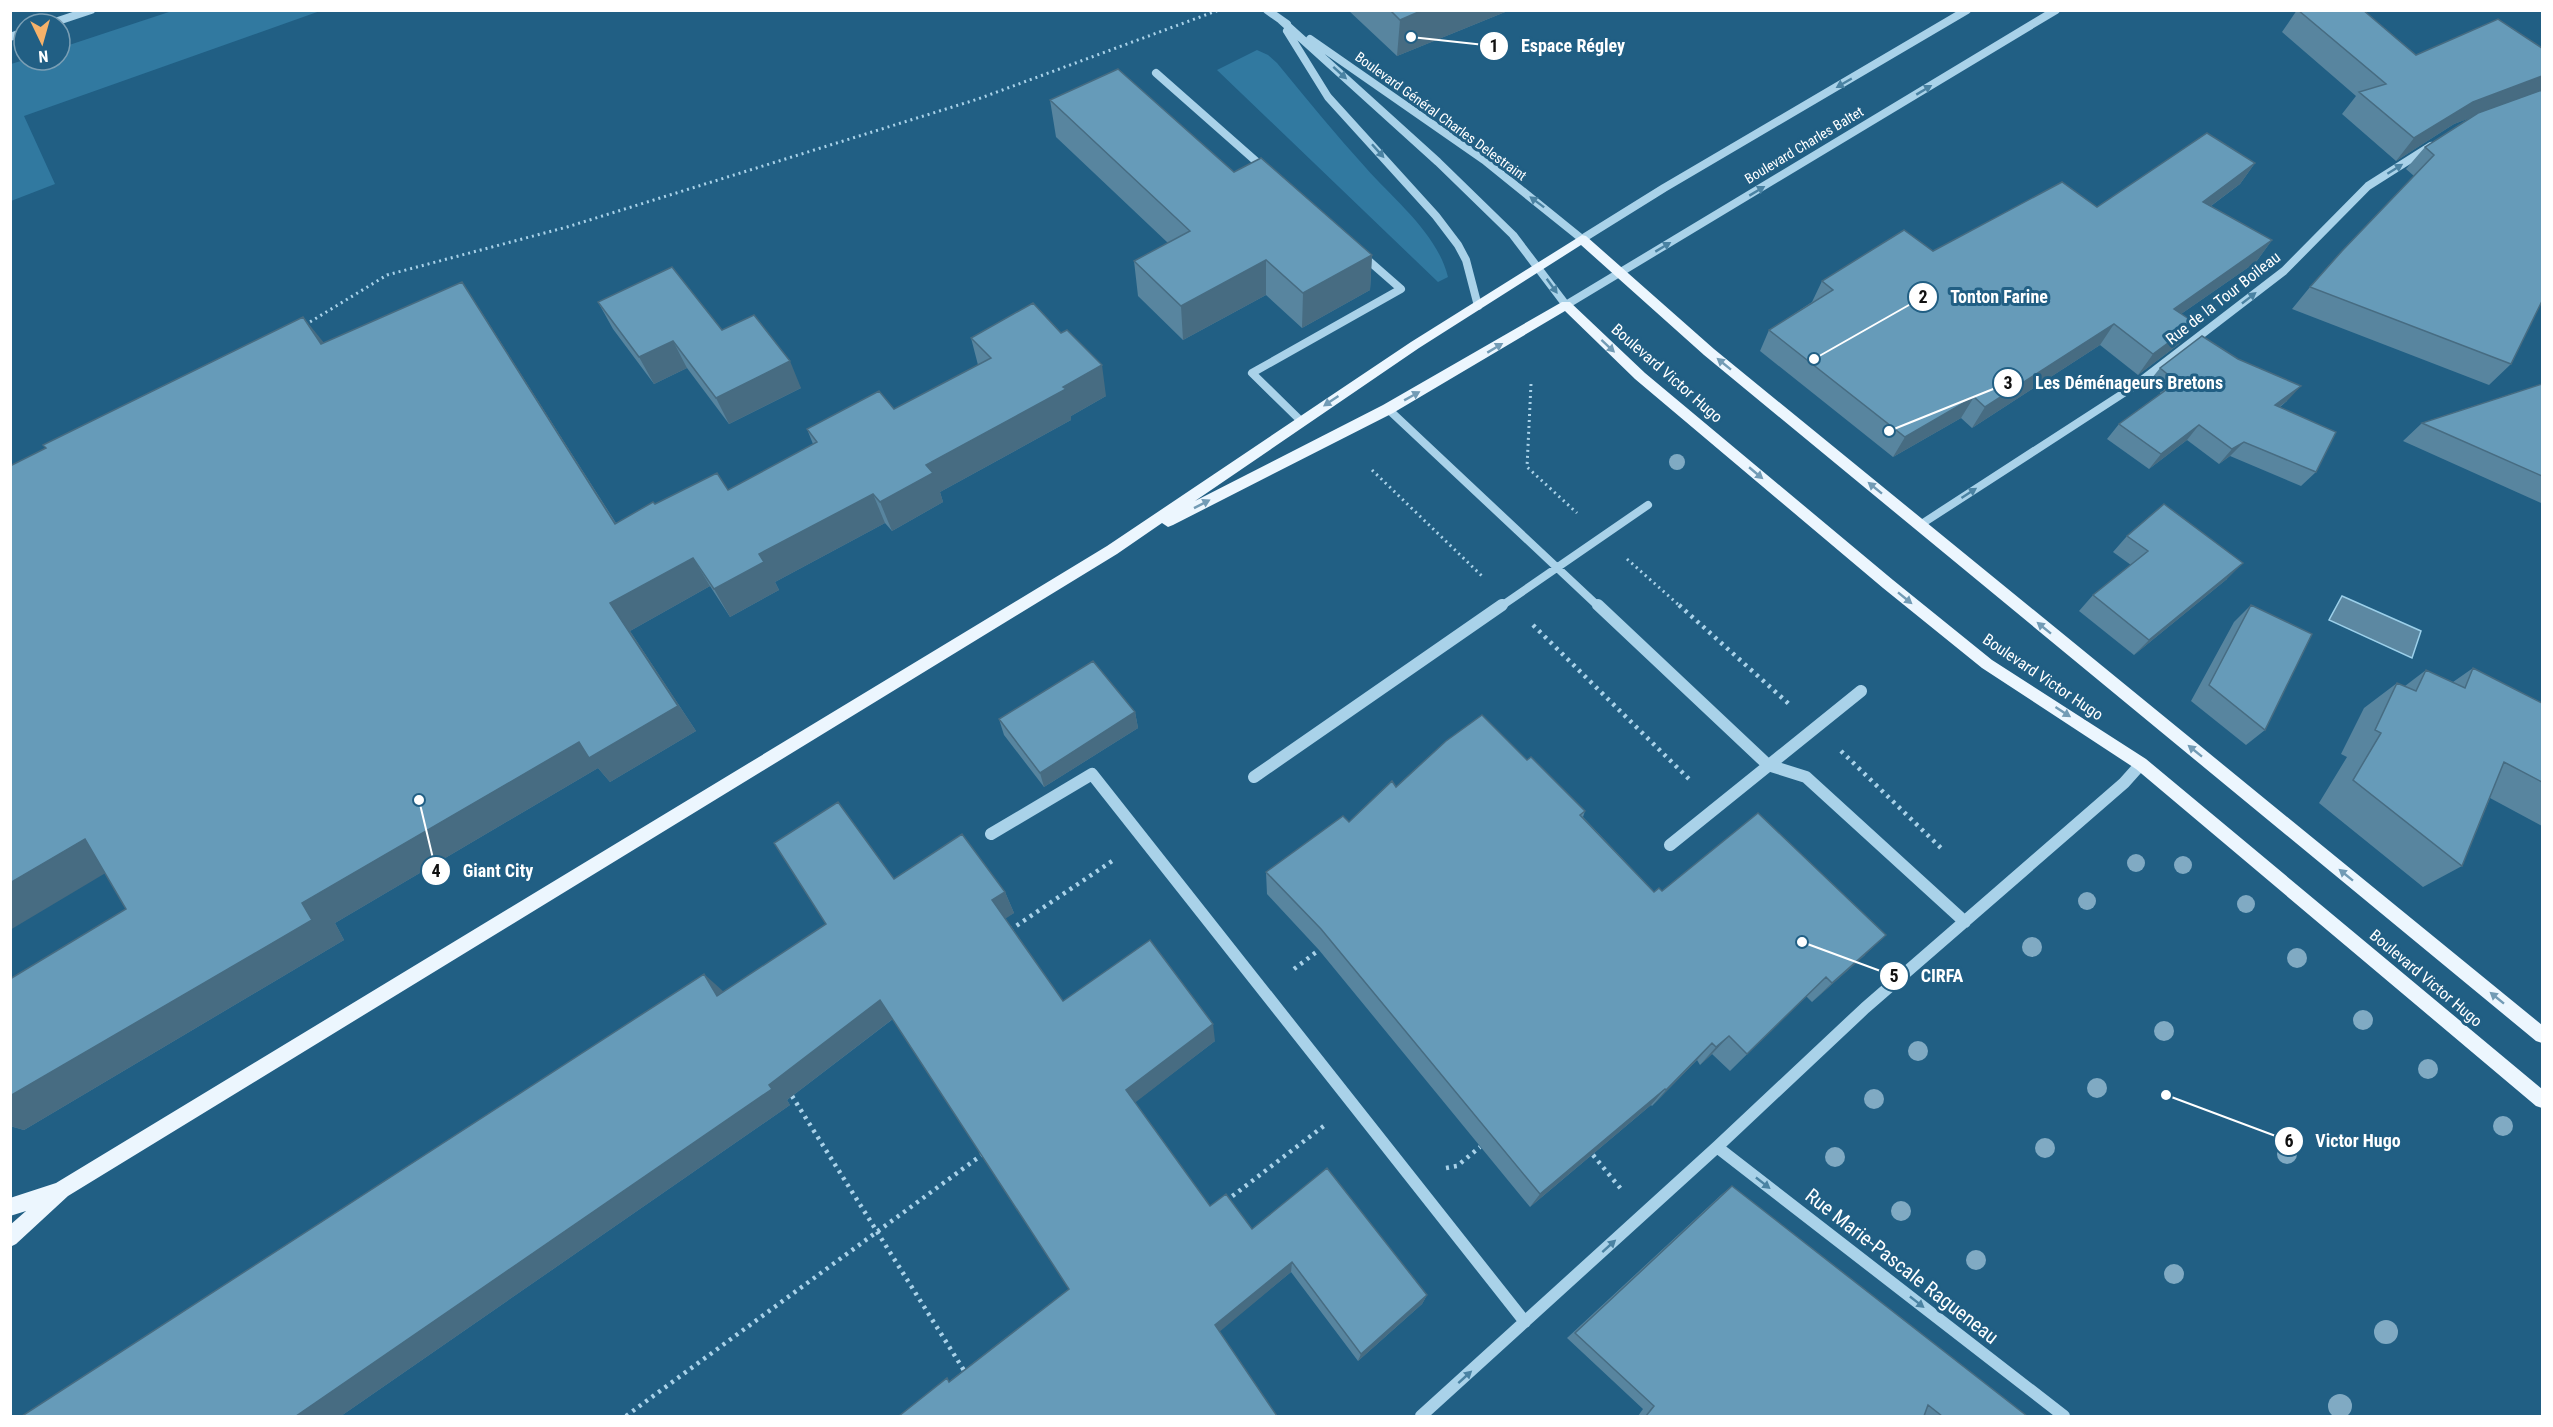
<svg xmlns="http://www.w3.org/2000/svg" width="2553" height="1427" viewBox="0 0 2553 1427" font-family="'Roboto Condensed',sans-serif">
	<style>
		.green { fill: #3179a0 }
		.water { fill: #5c88a2; stroke: #9cd0ea; stroke-width: 1.5 }
		.lines { fill: none; stroke-linecap: round; stroke-linejoin: round }
		.path-far1 { stroke: #a9d2e9; stroke-width: 3; stroke-dasharray: 2 4; stroke-linecap: butt }
		.path { stroke: #a9d2e9; stroke-width: 4.5; stroke-dasharray: 3 5; stroke-linecap: butt }
		.minor-far1 { stroke: #a9d2e9; stroke-width: 8 }
		.minor { stroke: #a9d2e9; stroke-width: 12 }
		.major { fill: #ecf6fe; fill-rule: evenodd }
		.tree { fill: #80aac3 }
		.wall { fill: #58859f }
		.shaded-wall { fill: #476c82 }
		.building { fill: #669bb9; stroke: #476c82; stroke-width: 1.5 }
		.oneway { fill: #4a82a2 }
		.oneway2 { fill: #729bb5 }
		.labels { text-anchor: middle; dominant-baseline: central; stroke-width: 6; stroke-linejoin: round; paint-order: stroke }
		.far-street-label { font-size: 14px; fill: #fff; stroke: #215f84 }
		.street-label { font-size: 16px; fill: #fff; stroke: #215f84 }
		.near-street-label { font-size: 20px; fill: #fff; stroke: #215f84 }
		.leader { fill: none; stroke: #fff; stroke-width: 2 }
		.callout-dot { fill: #fff; stroke: #215f84; stroke-width: 2 }
		.mark-label { font-size: 18px; text-anchor: middle; font-weight: bold; fill: #111 }
		.callout-label { font-size: 18px; text-anchor: middle; font-weight: bold; fill: #fff; stroke: #215f84; stroke-width: 6; stroke-linejoin: round; paint-order: stroke }
	</style>
	<rect width="100%" height="100%" fill="#215f84"/>
	<!-- green -->
	<path class="green" d="M175,10L320,11L24,116L55,184L11,201V64L24,60H60V48Z
		M1257,50L1268,55L1277,63C1306,98 1335,134 1366,168C1395,201 1437,233 1448,277L1438,282L1217,70Z"/>
	<!-- water -->
	<path class="water" d="M2342,596L2421,631L2412,658L2329,620Z"/>
	<g class="lines">
		<!-- path-far1 -->
		<path class="path-far1" d="M305,325L387,275L567,227L978,99L1219,10
			M1531,384L1527,467L1577,513
			M1372,470L1482,576
			M1627,559L1681,607"/>
		<!-- path -->
		<path class="path" d="M1679,605L1789,704
			M1533,625L1692,782
			M1841,751L1944,851
			M1010,930L1115,859
			M1294,969L1319,950
			M792,1096L965,1372
			M1593,1155L1621,1189
			M1446,1168L1457,1166L1480,1147
			M1226,1201L1325,1125
			M626,1416L983,1154"/>
		<!-- minor-far1 -->
		<path class="minor-far1" d="M1267,10L1287,24
			M1281,20L1438,162L1513,235L1566,305L2056,10
			M49,24L91,10
			M1287,31L1328,97L1436,216L1458,245L1466,260L1478,306
			M10,37L24,32
			M1310,39L1484,160L1582,239L1664,188L1967,10
			M1156,73L1266,170
			M1388,409L1599,607
			M1301,421L1252,373L1401,289L1361,254
			M1920,525L2133,387L2284,271L2368,186L2431,146
			M1500,607L1648,505"/>
		<!-- minor -->
		<path class="minor" d="M1598,605L1768,765L1806,777L1965,922
			M1254,777L1502,605
			M991,834L1092,774L1525,1322
			M1670,845L1861,691
			M1717,1147L2064,1416
			M1421,1416L1717,1147L1865,1008L2124,783L2141,764"/>
		<!-- major -->
		<path class="major" d="M1582,235L1586,236L1714,349L2542,1025V1043L2536,1041L1704,355L1581,245L1419,348L1195,501L1383,405L1562,302H1570L1645,373L1893,580L1992,660L2146,759L2542,1089V1108L2536,1106L2136,769L1982,668L1883,588L1635,379L1565,311L1393,413L1173,525L1168,527L1162,523L1117,554L68,1196L16,1244L10,1247V1225L26,1211L10,1216V1198L56,1183L1107,546L1411,342Z"/>
	</g>
	<!-- trees -->
	<g class="tree">
		<circle cx="1677" cy="462" r="8"/>
		<circle cx="2136" cy="863" r="9"/>
		<circle cx="2183" cy="865" r="9"/>
		<circle cx="2087" cy="901" r="9"/>
		<circle cx="2246" cy="904" r="9"/>
		<circle cx="2032" cy="947" r="10"/>
		<circle cx="2297" cy="958" r="10"/>
		<circle cx="2363" cy="1020" r="10"/>
		<circle cx="2164" cy="1031" r="10"/>
		<circle cx="1918" cy="1051" r="10"/>
		<circle cx="2428" cy="1069" r="10"/>
		<circle cx="2097" cy="1088" r="10"/>
		<circle cx="1874" cy="1099" r="10"/>
		<circle cx="2503" cy="1126" r="10"/>
		<circle cx="2045" cy="1148" r="10"/>
		<circle cx="2287" cy="1154" r="10"/>
		<circle cx="1835" cy="1157" r="10"/>
		<circle cx="1901" cy="1211" r="10"/>
		<circle cx="1976" cy="1260" r="10"/>
		<circle cx="2174" cy="1274" r="10"/>
		<circle cx="2386" cy="1332" r="12"/>
		<circle cx="2340" cy="1406" r="12"/>
	</g>
	<!-- wall -->
	<path class="wall" d="M1348,10H1510L1397,56Z
		M2297,10H2363L2416,55L2542,48V301L2511,364L2489,385L2292,309L2310,287L2414,176L2406,169L2425,147L2472,117L2454,124L2396,161L2342,114L2356,96L2282,32Z
		M1050,100L1234,172L1372,255L1370,290L1302,328L1266,295L1183,340L1138,296L1134,261L1168,243L1056,137Z
		M2255,163L2240,184L2211,206L2272,240L2256,262L2181,314L2195,323L2179,344L2138,375L2100,345L1972,428L1961,418L1893,457L1760,351L1769,330L1812,302L1822,281L2097,207Z
		M462,282L616,523L655,504L728,490L813,444L807,429L894,409L978,365L971,338L1106,396L1071,416V420L940,492L943,502L892,531L885,523L775,582L779,590L730,617L710,586L630,631L696,731L610,782L598,768L335,923L344,940L24,1130L10,1126V979L126,909L105,873L46,448L303,317L323,343Z
		M598,302L722,330L801,388L729,424L687,368L654,384L613,329Z
		M2160,368L2287,401L2280,407L2316,472L2301,486L2230,456L2219,464L2187,440L2149,469L2107,439L2119,424L2161,393L2148,383Z
		M2542,384V502L2541,503L2403,441L2422,423Z
		M2127,536L2227,579L2134,655L2079,611L2093,595L2131,565L2113,552Z
		M2251,605L2265,730L2246,745L2191,701L2234,622Z
		M2473,668L2542,703V826L2490,798L2462,866L2423,887L2319,803L2347,757L2341,754L2364,708L2397,683L2405,686L2426,670L2453,682Z
		M1135,712L1138,728L1044,787L1004,735L999,719Z
		M1527,760L1585,811L1583,817L1654,892L1662,891L1865,955L1812,1002L1806,996L1730,1071L1712,1054L1700,1065L1697,1060L1652,1106L1651,1105L1530,1207L1319,950L1267,894L1266,872L1349,822L1396,787Z
		M894,879L1005,892L1014,913L1005,918L1063,1001L1215,1041L1135,1102L1210,1206L1252,1229L1427,1295L1422,1304L1358,1361L1291,1272L1219,1331L951,1380L1069,1289L893,1019L787,1100L790,1105L341,1416L723,992Z
		M1732,1186L2027,1416H1638L1643,1409L1567,1338L1721,1195Z"/>
	<!-- shaded-wall -->
	<path class="shaded-wall" d="M1423,10H1510L1397,56L1400,20Z
		M2542,76V89L2540,92L2454,124L2396,161L2414,138L2473,102Z
		M2255,163L2240,184L2188,223L2203,202Z
		M2272,240L2256,262L2158,330L2174,309Z
		M1372,255L1370,290L1302,328L1303,293Z
		M1266,260V295L1183,340L1181,306Z
		M462,282L483,314L634,552L615,524Z
		M303,317L329,349L321,344Z
		M2195,323L2179,344L2138,375L2153,354Z
		M2114,324L2100,345L1972,428L1985,407Z
		M673,341L687,368L654,384L639,357Z
		M790,361L801,388L729,424L716,398Z
		M1102,365L1106,396L1071,416V420L940,492L943,502L892,531L880,502L926,465Z
		M2301,386L2287,401L2261,420L2275,405Z
		M1974,397L1961,418L1893,457L1905,437Z
		M2199,425L2187,440L2149,469L2161,454Z
		M2244,442L2230,456L2219,464L2232,449Z
		M873,494L885,523L775,582L779,590L730,617L714,589L759,554Z
		M693,558L710,586L630,631L696,731L610,782L598,768L335,923L344,940L24,1130L10,1126V1096L610,603Z
		M2243,563L2227,579L2134,655L2149,640Z
		M1135,712L1138,728L1044,787L1040,773Z
		M85,839L124,862L10,930V883Z
		M1005,892L1014,913L1002,921L992,900Z
		M1886,935L1865,955L1812,1002L1832,983Z
		M704,974L724,992L717,996Z
		M880,1000L894,1018L787,1100L790,1105L341,1416H296L769,1085Z
		M1213,1024L1215,1041L1132,1105L1126,1090Z
		M1729,1036L1712,1054L1700,1065L1716,1047Z
		M1712,1043L1697,1060L1652,1106L1666,1090Z
		M1665,1089L1651,1105L1530,1207L1540,1194Z
		M1292,1262L1291,1272L1218,1333L1215,1325Z
		M1427,1295L1422,1304L1358,1361L1361,1354Z"/>
	<!-- building -->
	<path class="building" d="M1390,10H1423L1400,20Z
		M2298,10H2363L2416,55L2498,19L2542,48V76L2473,102L2414,138L2359,92L2386,84Z
		M1118,69L1234,172L1261,158L1372,255L1303,293L1266,260L1181,306L1134,261L1190,231L1050,100Z
		M2542,90V301L2511,364L2310,287L2342,251L2434,155L2425,147L2478,113Z
		M2207,133L2255,163L2203,202L2272,240L2174,309L2195,323L2153,354L2114,324L1985,407L1974,397L1905,437L1769,330L1833,290L1822,281L1904,230L1933,251L2062,182L2097,207Z
		M672,267L722,330L754,315L790,361L716,398L673,341L639,357L598,302Z
		M462,282L615,524L653,502L655,504L717,473L728,490L817,442L807,429L879,391L894,409L991,358L971,338L1033,303L1061,333L1067,330L1102,365L1063,387L1066,389L926,465L933,473L880,502L873,494L759,554L764,562L714,589L693,558L610,603L678,706L589,758L579,742L302,903L312,920L10,1096V979L126,909L85,839L10,883V466L46,448L43,445L303,317L321,344Z
		M2202,336L2238,359L2301,386L2275,405L2336,432L2316,472L2244,442L2232,449L2199,425L2161,454L2119,424L2177,382L2160,368Z
		M2542,384V476L2422,423Z
		M2164,504L2243,563L2149,640L2093,595L2148,551L2127,536Z
		M2251,605L2312,634L2265,730L2209,685Z
		M1093,661L1135,712L1040,773L999,719Z
		M2473,668L2542,703V782L2504,762L2462,866L2353,780L2381,733L2375,730L2397,683L2416,691L2426,670L2465,688Z
		M1482,715L1527,760L1531,757L1585,811L1580,815L1654,892L1659,888L1662,891L1758,813L1886,935L1832,983L1826,977L1747,1054L1729,1036L1716,1047L1712,1043L1666,1090L1665,1089L1540,1194L1321,929L1266,872L1343,816L1349,822L1392,781L1396,787L1446,741Z
		M838,802L894,879L962,834L1005,892L992,900L1063,1001L1150,940L1213,1024L1126,1090L1210,1206L1226,1194L1252,1229L1327,1168L1427,1295L1361,1354L1292,1262L1215,1325L1277,1416H899L947,1378L949,1382L1069,1289L880,1000L769,1085L772,1089L296,1416H22L704,974L717,996L826,924L774,843Z
		M1732,1186L2027,1416H1942L1928,1405L1924,1416H1646L1654,1406L1575,1333Z"/>
	<!-- one-way arrows -->
	<defs><path id="oneway-solid" d="M-6-.8H1V-3.2L6.5 0L1 3.2V.8H-6Z" transform="scale(1.5)"/></defs>
	<g class="oneway">
		<use href="#oneway-solid" transform="translate(1340 73) rotate(42)"/>
		<use href="#oneway-solid" transform="translate(1844 83) rotate(150)"/>
		<use href="#oneway-solid" transform="translate(1924 90) rotate(-31)"/>
		<use href="#oneway-solid" transform="translate(1378 151) rotate(48)"/>
		<use href="#oneway-solid" transform="translate(2395 169) rotate(-32)"/>
		<use href="#oneway-solid" transform="translate(1757 191) rotate(-31)"/>
		<use href="#oneway-solid" transform="translate(1537 202) rotate(-143)"/>
		<use href="#oneway-solid" transform="translate(1663 247) rotate(-31)"/>
		<use href="#oneway-solid" transform="translate(1552 286) rotate(54)"/>
		<use href="#oneway-solid" transform="translate(2249 298) rotate(-38)"/>
		<use href="#oneway-solid" transform="translate(1969 493) rotate(-33)"/>
		<use href="#oneway-solid" transform="translate(1763 1183) rotate(38)"/>
		<use href="#oneway-solid" transform="translate(1609 1246) rotate(-42)"/>
		<use href="#oneway-solid" transform="translate(1917 1302) rotate(38)"/>
		<use href="#oneway-solid" transform="translate(1465 1377) rotate(-42)"/>
	</g>
	<g class="oneway2">
		<use href="#oneway-solid" transform="translate(1608 346) rotate(43)"/>
		<use href="#oneway-solid" transform="translate(1495 348) rotate(-31)"/>
		<use href="#oneway-solid" transform="translate(1724 364) rotate(-141)"/>
		<use href="#oneway-solid" transform="translate(1412 396) rotate(-29)"/>
		<use href="#oneway-solid" transform="translate(1331 401) rotate(146)"/>
		<use href="#oneway-solid" transform="translate(1756 473) rotate(40)"/>
		<use href="#oneway-solid" transform="translate(1875 488) rotate(-141)"/>
		<use href="#oneway-solid" transform="translate(1202 504) rotate(-27)"/>
		<use href="#oneway-solid" transform="translate(1905 598) rotate(39)"/>
		<use href="#oneway-solid" transform="translate(2044 628) rotate(-141)"/>
		<use href="#oneway-solid" transform="translate(2063 712) rotate(33)"/>
		<use href="#oneway-solid" transform="translate(2195 751) rotate(-141)"/>
		<use href="#oneway-solid" transform="translate(2346 875) rotate(-141)"/>
		<use href="#oneway-solid" transform="translate(2497 998) rotate(-141)"/>
	</g>
	<g class="labels">
		<!-- far-street labels -->
		<g class="far-street-label">
			<text transform="translate(1441 116) rotate(36)">Boulevard Général Charles Delestraint</text>
			<text transform="translate(1804 145) rotate(-31)">Boulevard Charles Baltet</text>
		</g>
		<!-- street labels -->
		<g class="street-label">
			<text transform="translate(2223 298) rotate(-38)">Rue de la Tour Boileau</text>
			<text transform="translate(1667 373) rotate(41)">Boulevard Victor Hugo</text>
			<text transform="translate(2043 677) rotate(34)">Boulevard Victor Hugo</text>
			<text transform="translate(2426 978) rotate(40)">Boulevard Victor Hugo</text>
		</g>
		<!-- near-street labels -->
		<g class="near-street-label">
			<text transform="translate(1902 1266) rotate(38)">Rue Marie-Pascale Ragueneau</text>
		</g>
	</g>
	<!-- callouts -->
	<path class="leader" d="M1411 37L1494 46M1814 359L1923 297M1889 431L2008 383M419 800L436 871M1802 942L1894 976M2166 1095L2289 1141"/>
	<g class="callout-dot">
		<circle cx="1411" cy="37" r="6"/>
		<circle cx="1814" cy="359" r="6"/>
		<circle cx="1889" cy="431" r="6"/>
		<circle cx="419" cy="800" r="6"/>
		<circle cx="1802" cy="942" r="6"/>
		<circle cx="2166" cy="1095" r="6"/>
		<circle cx="1494" cy="46" r="15"/>
		<circle cx="1923" cy="297" r="15"/>
		<circle cx="2008" cy="383" r="15"/>
		<circle cx="436" cy="871" r="15"/>
		<circle cx="1894" cy="976" r="15"/>
		<circle cx="2289" cy="1141" r="15"/>
	</g>
	<g class="mark-label">
		<text x="1494" y="52">1</text>
		<text x="1923" y="303">2</text>
		<text x="2008" y="389">3</text>
		<text x="436" y="877">4</text>
		<text x="1894" y="982">5</text>
		<text x="2289" y="1147">6</text>
	</g>
	<g class="callout-label">
		<text x="1573" y="52">Espace Régley</text>
		<text x="1999" y="303">Tonton Farine</text>
		<text x="2129" y="389">Les Déménageurs Bretons</text>
		<text x="498" y="877">Giant City</text>
		<text x="1942" y="982">CIRFA</text>
		<text x="2358" y="1147">Victor Hugo</text>
	</g>
	<!-- border -->
	<rect width="2553" height="1427" fill="none" stroke="#ffffff" stroke-width="24"/>
	<!-- north arrow -->
	<g transform="translate(42 42) rotate(175)"><circle r="28" fill="#215f84" stroke="#7a9fb5" stroke-width="1.5"/>
	<path d="M0-4.5L10 22L0 15L-10 22Z" fill="#f6b26a"/>
	<text y="-9" font-size="16" font-weight="bold" text-anchor="middle" fill="#ffffff">N</text>
	</g>
</svg>
